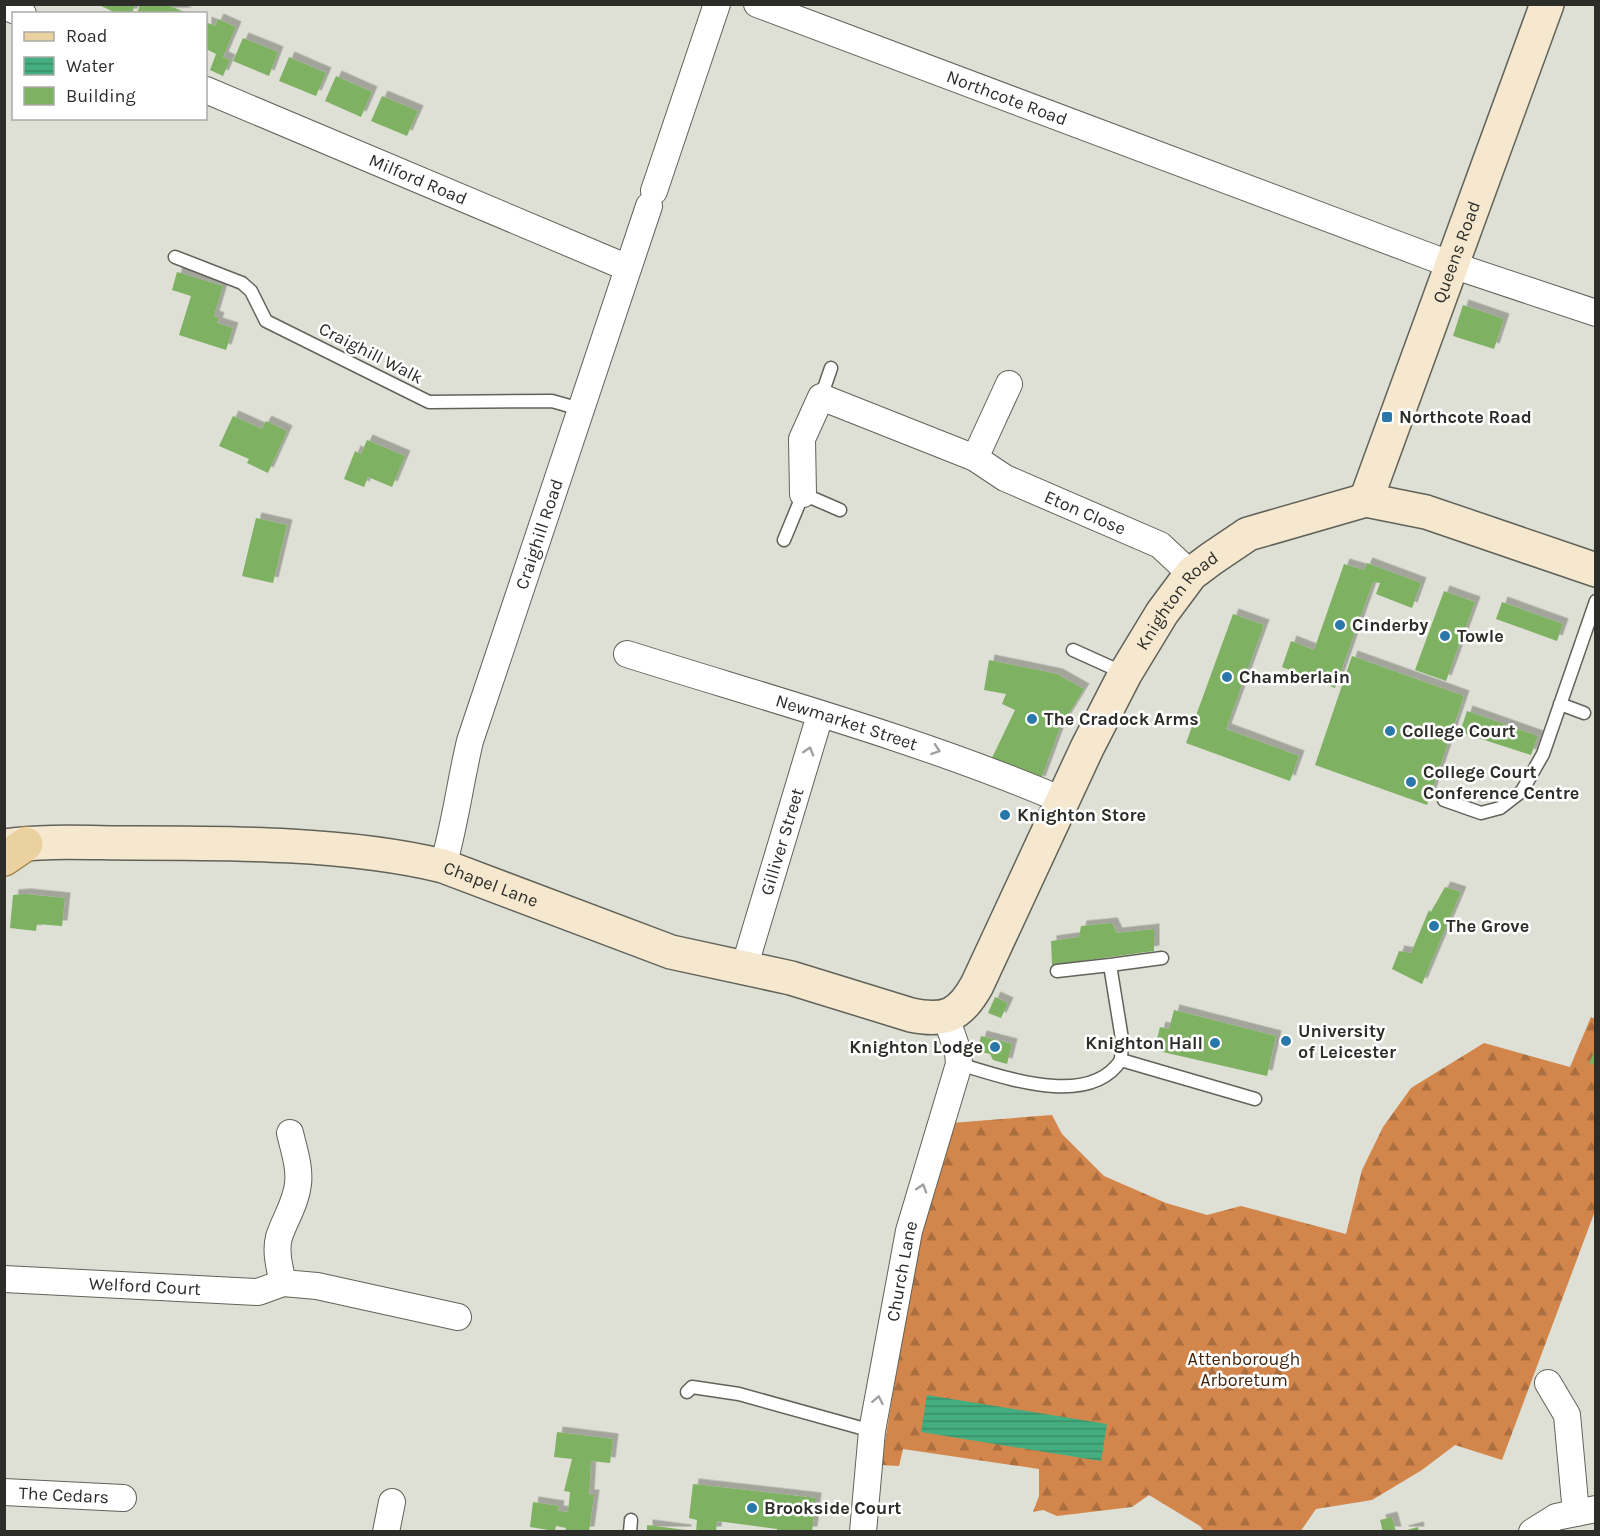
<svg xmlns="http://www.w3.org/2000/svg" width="1600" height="1536" viewBox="0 0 1600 1536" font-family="Karla,sans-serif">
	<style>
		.forest { fill: url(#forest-firs) }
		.water { fill: url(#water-rules) }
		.building { fill: #7fb163; filter: url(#shadow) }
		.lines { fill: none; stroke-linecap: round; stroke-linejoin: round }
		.lane-casing { stroke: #616259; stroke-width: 15 }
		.street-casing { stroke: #616259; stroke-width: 28 }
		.secondary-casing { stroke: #616259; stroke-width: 36 }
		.primary-casing { stroke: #9f834d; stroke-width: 36 }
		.lane { stroke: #fff; stroke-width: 12 }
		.street { stroke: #fff; stroke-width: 26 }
		.secondary { stroke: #f5e8cf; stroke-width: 33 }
		.primary { stroke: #ebd1a0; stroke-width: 33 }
		.oneway { stroke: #a0a09f }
		.poi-dot { fill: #2a78aa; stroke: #fff; stroke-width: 2 }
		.labels { text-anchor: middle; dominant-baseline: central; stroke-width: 5; stroke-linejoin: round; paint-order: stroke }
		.street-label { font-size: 18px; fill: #2c2d29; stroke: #fff }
		.poi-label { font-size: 18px; font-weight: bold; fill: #2c2d29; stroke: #fff; text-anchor: start }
		.park-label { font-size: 18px; fill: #44250c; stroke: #fff }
	</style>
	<defs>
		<pattern id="forest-firs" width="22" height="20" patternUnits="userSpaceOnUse" patternTransform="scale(1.5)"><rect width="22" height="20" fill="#d3864c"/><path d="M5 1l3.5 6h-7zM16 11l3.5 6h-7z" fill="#ab6e3f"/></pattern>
		<pattern id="water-rules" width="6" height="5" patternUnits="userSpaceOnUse" patternTransform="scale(1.5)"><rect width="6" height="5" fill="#44ae80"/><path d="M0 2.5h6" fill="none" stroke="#398e69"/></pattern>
		<filter id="shadow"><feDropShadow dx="5.5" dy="-5.5" stdDeviation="0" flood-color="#0004"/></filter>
	</defs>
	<rect width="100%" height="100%" fill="#dedfd5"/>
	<!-- forest -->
	<path class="forest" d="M1591,1017L1595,1019V1211L1502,1460L1455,1445L1422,1470L1372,1500L1316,1509L1300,1532L1204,1531L1200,1526L1149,1495L1132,1507L1057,1516L1043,1510L1033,1512L1039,1496V1469L903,1449L899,1466L881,1465L920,1230L951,1123L1052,1115L1062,1134L1104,1176L1166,1203L1207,1215L1241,1206L1346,1234L1362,1170L1383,1127L1411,1088L1484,1043L1570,1067Z"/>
	<!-- water -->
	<path class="water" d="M927,1395L1107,1424L1101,1461L921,1432Z"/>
	<!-- building -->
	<path class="building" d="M97,4H135L132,14H118Z
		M140,4H165L187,13L137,14Z
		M218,19L236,27L223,57L230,60L223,76L210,70L216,54L206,49V22L215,26Z
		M243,38L278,52L269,76L233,61Z
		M289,57L326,73L316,96L279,81Z
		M336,76L372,92L361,117L325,101Z
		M382,96L418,111L407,136L371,121Z
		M177,272L223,286L214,316L219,318L217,323L233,328L226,350L179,335L191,296L172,290Z
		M1463,305L1504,319L1494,349L1453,336Z
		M233,416L262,429L266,421L287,431L268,473L247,463L249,459L219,446Z
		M367,440L405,456L392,487L368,477L364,487L344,479L355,451L361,454Z
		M256,518L287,525L273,583L242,576Z
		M1367,563L1421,583L1412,608L1376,594L1380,583L1373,582L1335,688L1282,667L1291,641L1314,650L1344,564L1364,570Z
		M1444,591L1475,602L1446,681L1415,670Z
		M1502,602L1563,624L1557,641L1496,619Z
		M1233,614L1264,625L1226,729L1299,756L1290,781L1186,743Z
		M1352,656L1464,696L1427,805L1315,765Z
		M989,660L1057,674L1084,689L1060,728L1040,782L990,762L1015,710L1002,704L1006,694L984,690Z
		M1467,711L1538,736L1531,755L1460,732Z
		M1445,887L1461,892L1422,984L1392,969L1399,951L1411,953L1429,910L1431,912Z
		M25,894L65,898L62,926L37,924L36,931L10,928L13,895Z
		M1112,923L1117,933L1154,929V951L1052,965L1051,941L1079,937L1081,926Z
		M995,997L1008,1003L1001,1018L988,1013Z
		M1174,1010L1276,1036L1267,1076L1154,1050L1160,1027L1169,1029Z
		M981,1036L1012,1044L1007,1064L993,1060L990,1054L977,1051Z
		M1596,1048V1066L1589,1063Z
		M557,1432L613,1439L610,1463L591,1461L589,1495H594L589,1532H565L566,1528L556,1526L555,1531L530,1527L533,1502L559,1506L558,1511L568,1512L570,1492L564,1491L572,1459L554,1457Z
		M693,1484L816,1498L812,1532H777V1529L717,1521L716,1532H696L697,1520L689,1518Z
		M1392,1517L1396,1532H1383L1380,1520Z
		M647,1525L686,1530V1532H647Z
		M1418,1527L1419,1532H1403V1531Z"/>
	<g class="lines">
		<defs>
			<path id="lane" d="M175,257L242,283L251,291L266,321L429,402L552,401L580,409
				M821,397L831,368
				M784,540L803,494L840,510
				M1073,650L1124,673
				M1560,704L1584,713
				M1444,800L1481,813L1500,808L1522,791L1543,754L1596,601
				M1057,971L1110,965
				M1121,1060L1122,1039L1110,965L1162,958
				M959,1064C1004,1077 1089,1109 1121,1060L1255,1099
				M687,1392L692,1387L739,1394L872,1431
				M630,1532L631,1520"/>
			<g id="street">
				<path id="s1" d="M757,4L1452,265L1596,313"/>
				<path d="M4,6L23,14"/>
				<path id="s2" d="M206,90L628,268"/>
				<path d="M654,191L717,4"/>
				<path d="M975,458L1009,384"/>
				<path id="s3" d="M803,494L802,439L821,397L975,458L1005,478L1160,545L1191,574"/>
				<path id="s4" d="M627,654C773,700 921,740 1062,800"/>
				<path id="s5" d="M443,866C455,825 460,783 470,741L649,206"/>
				<path id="s6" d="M744,968L820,715"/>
				<path id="s7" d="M4,1279L258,1292L283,1283L317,1286L458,1317"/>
				<path d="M283,1283C280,1269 275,1252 279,1237C285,1219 296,1203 298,1184C300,1167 294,1150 290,1133"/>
				<path d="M1548,1383L1567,1415L1576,1513"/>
				<path id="s8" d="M4,1492L123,1498"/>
				<path d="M386,1532L392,1502"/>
				<path id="s9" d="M863,1532L872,1431L909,1231L959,1064L958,1052L946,1017"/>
				<path d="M1532,1532L1556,1517L1596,1509"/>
			</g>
			<g id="secondary">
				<path id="s10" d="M1366,500L1547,4"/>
				<path id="s11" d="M4,846C47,840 90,843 133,843C231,843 348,843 443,866L671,952L791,978L911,1015C945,1022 960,1016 977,985L1087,748L1125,674L1162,613L1191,574L1211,559L1248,534L1366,500L1426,512L1596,570"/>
			</g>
			<path id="primary" d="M4,859L26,844"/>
		</defs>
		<!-- lane casing -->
		<use href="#lane" class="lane-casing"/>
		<!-- street casing -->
		<use href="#street" class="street-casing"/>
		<!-- secondary casing -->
		<use href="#secondary" class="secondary-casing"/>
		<!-- primary casing -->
		<use href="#primary" class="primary-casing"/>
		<!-- lane -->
		<use href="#lane" class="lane"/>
		<!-- street -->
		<use href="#street" class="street"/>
		<!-- secondary -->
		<use href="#secondary" class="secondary"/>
		<!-- primary -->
		<use href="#primary" class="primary"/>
	</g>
	<!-- one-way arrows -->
	<defs><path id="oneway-chevron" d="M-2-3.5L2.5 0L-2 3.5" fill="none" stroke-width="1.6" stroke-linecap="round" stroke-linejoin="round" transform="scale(1.5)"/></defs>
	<g class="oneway">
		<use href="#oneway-chevron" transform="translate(936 750) rotate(19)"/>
		<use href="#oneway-chevron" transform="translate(809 751) rotate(-73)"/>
		<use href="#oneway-chevron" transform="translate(922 1188) rotate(-73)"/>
		<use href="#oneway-chevron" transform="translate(878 1400) rotate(-79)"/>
	</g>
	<!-- markers -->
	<g class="poi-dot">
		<rect x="1381" y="411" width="12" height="12" rx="3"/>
		<circle cx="1340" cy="625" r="6"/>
		<circle cx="1445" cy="636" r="6"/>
		<circle cx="1227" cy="677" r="6"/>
		<circle cx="1032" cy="719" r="6"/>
		<circle cx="1390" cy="731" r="6"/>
		<circle cx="1411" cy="782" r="6"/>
		<circle cx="1005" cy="815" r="6"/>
		<circle cx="1434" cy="926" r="6"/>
		<circle cx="1286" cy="1041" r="6"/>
		<circle cx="1215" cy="1043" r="6"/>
		<circle cx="995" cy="1047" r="6"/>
		<circle cx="752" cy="1508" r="6"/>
	</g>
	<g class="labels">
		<!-- street labels -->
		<g class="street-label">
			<text stroke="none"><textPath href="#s1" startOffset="267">Northcote Road</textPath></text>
			<text stroke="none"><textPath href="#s2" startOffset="230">Milford Road</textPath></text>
			<text stroke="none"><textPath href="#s10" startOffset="264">Queens Road</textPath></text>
			<text transform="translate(371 353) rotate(27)">Craighill Walk</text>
			<text stroke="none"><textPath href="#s3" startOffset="390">Eton Close</textPath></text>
			<text stroke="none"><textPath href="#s5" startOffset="346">Craighill Road</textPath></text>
			<text stroke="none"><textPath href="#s11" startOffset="1448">Knighton Road</textPath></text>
			<text stroke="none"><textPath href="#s4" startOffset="230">Newmarket Street</textPath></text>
			<text stroke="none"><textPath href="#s6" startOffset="132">Gilliver Street</textPath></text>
			<text stroke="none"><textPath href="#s11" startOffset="492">Chapel Lane</textPath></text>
			<text stroke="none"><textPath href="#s9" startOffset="264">Church Lane</textPath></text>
			<text stroke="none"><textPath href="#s7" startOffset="141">Welford Court</textPath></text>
			<text stroke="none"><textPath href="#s8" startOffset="60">The Cedars</textPath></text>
		</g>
		<!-- poi labels -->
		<g class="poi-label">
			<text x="1399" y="417">Northcote Road</text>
			<text x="1352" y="625">Cinderby</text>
			<text x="1457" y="636">Towle</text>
			<text x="1239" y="677">Chamberlain</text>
			<text x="1044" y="719">The Cradock Arms</text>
			<text x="1402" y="731">College Court</text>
			<text x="1423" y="772">College Court<tspan x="1423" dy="21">Conference Centre</tspan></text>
			<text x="1017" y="815">Knighton Store</text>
			<text x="1446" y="926">The Grove</text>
			<text x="1298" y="1031">University<tspan x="1298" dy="21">of Leicester</tspan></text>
			<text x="1203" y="1043" text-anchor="end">Knighton Hall</text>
			<text x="983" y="1047" text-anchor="end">Knighton Lodge</text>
			<text x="764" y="1508">Brookside Court</text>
		</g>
		<!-- park labels -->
		<g class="park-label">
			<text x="1244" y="1359">Attenborough<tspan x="1244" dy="21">Arboretum</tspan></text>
		</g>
	</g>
	<!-- border -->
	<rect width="1600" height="1536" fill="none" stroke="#2c2d29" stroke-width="12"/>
	<!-- legend -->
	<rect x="12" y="12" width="195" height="108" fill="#ffffff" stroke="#ababa9" stroke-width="1.5"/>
	<rect x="24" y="32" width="30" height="9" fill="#ebd1a0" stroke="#ababa9" stroke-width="1.5"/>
	<text x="66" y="42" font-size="18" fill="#2c2d29">Road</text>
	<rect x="24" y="57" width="30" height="18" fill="url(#water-rules)" stroke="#ababa9" stroke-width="1.5"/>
	<text x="66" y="72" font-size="18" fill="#2c2d29">Water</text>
	<rect x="24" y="87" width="30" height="18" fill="#7fb163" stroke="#ababa9" stroke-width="1.5"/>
	<text x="66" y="102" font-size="18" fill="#2c2d29">Building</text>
</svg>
